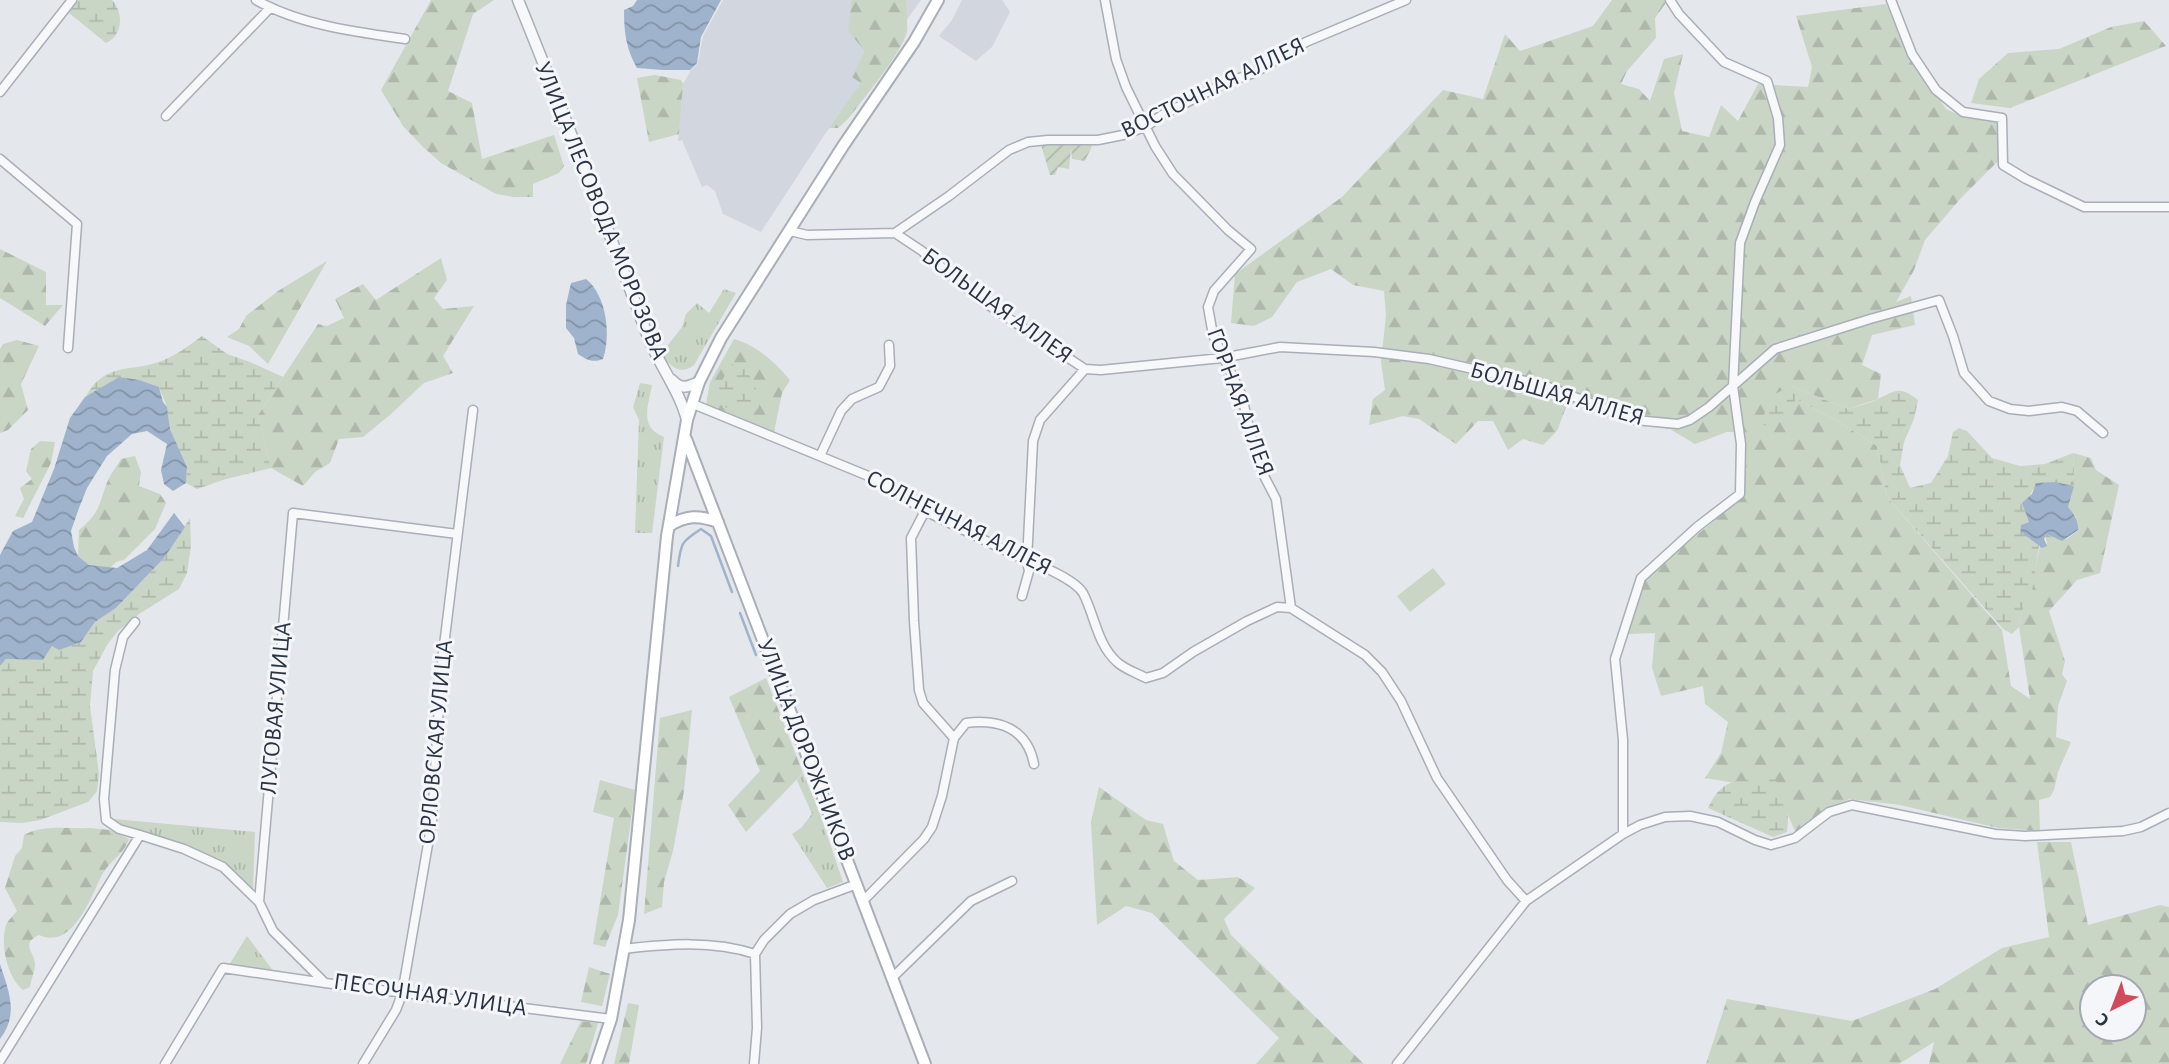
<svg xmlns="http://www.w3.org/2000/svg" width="2169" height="1064" viewBox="0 0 2169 1064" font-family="'Alegreya Sans',sans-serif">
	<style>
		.built { fill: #d2d6de }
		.grass { fill: url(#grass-tufts) }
		.forest { fill: url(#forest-firs); fill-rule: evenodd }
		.wetland { fill: url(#wetland-marsh) }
		.park { fill: #c9d6c5 }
		.garden { fill: url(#garden-furrows) }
		.water { fill: url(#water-waves) }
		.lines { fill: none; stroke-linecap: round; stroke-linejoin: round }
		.stream { stroke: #9fb4cc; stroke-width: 2.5 }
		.minor-casing { stroke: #a9aeb7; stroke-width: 11 }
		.tertiary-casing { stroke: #a9aeb7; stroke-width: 13 }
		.secondary-casing { stroke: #a9aeb7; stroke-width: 14 }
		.minor { stroke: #f7f8fa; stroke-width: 8 }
		.tertiary { stroke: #f7f8fa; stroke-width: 10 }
		.secondary { stroke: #fff; stroke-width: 10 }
		.labels { text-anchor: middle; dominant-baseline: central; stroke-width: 6; stroke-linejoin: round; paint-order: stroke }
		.street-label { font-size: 24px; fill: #2b3445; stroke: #f4f6f9 }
	</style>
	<defs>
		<pattern id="grass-tufts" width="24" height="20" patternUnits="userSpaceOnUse" patternTransform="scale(1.75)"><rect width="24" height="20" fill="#c9d6c5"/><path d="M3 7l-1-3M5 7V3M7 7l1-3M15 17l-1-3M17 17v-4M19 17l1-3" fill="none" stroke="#adb8ab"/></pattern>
		<pattern id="forest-firs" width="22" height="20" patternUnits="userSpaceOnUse" patternTransform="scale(1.75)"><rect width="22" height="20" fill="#c9d6c5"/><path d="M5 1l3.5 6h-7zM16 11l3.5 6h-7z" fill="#adb8ab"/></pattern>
		<pattern id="wetland-marsh" width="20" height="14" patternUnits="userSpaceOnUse" patternTransform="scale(1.75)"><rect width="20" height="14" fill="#c9d6c5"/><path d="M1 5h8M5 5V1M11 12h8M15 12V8" fill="none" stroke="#adb8ab"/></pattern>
		<pattern id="garden-furrows" width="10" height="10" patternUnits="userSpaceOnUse" patternTransform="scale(1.75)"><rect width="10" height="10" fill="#c9d6c5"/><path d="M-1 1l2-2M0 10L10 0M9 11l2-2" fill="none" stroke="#adb8ab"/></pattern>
		<pattern id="water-waves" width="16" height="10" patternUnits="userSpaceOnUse" patternTransform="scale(1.75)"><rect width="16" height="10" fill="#9fb4cc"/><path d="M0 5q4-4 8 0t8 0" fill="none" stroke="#8293a7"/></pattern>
	</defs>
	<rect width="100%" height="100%" fill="#e4e7ec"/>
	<!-- built -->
	<path class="built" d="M723,0H921L825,134L761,232L723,214L715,191L707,185L702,187L682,140L678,141L683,84L691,70L698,63L703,36Z
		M962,0H1002L1010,12L992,47L976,61L939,36L952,20Z"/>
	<!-- grass -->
	<path class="grass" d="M724,289L736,293L694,365C680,376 670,366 661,354L682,327L686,314L697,303L709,313Z
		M640,383L652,385C648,407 639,427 664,437L652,533H635L639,420L633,407Z
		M803,773L819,811L843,882L827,888L792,834L801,828L812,814L797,780Z
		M114,819L255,832L253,890L224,863L185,845L120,825Z
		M247,936L274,972L229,965Z"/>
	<!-- forest -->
	<path class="forest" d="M431,0H494L473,14L448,91L472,103L482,159L554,135L564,166L559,173L533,184V197H514L496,194L441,163L423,147L403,126L381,90Z
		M852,0H906C906,8 908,27 907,32C901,54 863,99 848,119L838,128H829L861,83L852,77L865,51L848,31Z
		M1612,0H1668L1655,18L1656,38L1627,71L1621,84L1639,89L1650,101L1664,59L1683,54L1674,93L1682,131L1709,137L1721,105L1738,121L1758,84L1808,87L1812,67L1796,16L1886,4L1909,55L1946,109L1963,117L1999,122L1998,161L1961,198L1925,240L1914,270L1896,302L1911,296L1915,325L1872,335L1862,365L1881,374L1878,399L1848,409L1791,386L1796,399L1836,420L1877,446L1887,497L2002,630L2011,686L2030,699L2019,627L2022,611L2031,590L2040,546L2042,548L2047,543L2045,536L2046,534L2054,538L2067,539L2078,530V525L2076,517L2068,507L2069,486L2074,476L2073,453L2091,458L2096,470L2119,485L2100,573L2077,580L2049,611L2065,661L2062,674L2067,681L2058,706L2056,737L2071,742L2058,772L2054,790L2050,797L2039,800L2040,831L1998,828L1900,805L1850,799L1824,809L1796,833L1771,777L1735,783L1705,778L1721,753L1728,722L1705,704L1703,686L1661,696L1652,668L1655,633L1628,634L1646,577L1744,496L1743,432H1727L1695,444L1670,429L1605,417L1568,402L1557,431L1543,445L1523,439L1508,450L1493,421H1478L1456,444L1419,419L1403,416L1369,425L1373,399L1385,390L1381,362L1386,315L1384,291L1353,285L1331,269L1297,282L1272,317L1254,326L1231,323L1235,274L1342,197L1443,90L1483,99L1505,34L1520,51L1593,26Z
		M2144,21L2166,46L2010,108L1971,103L1979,79L2008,53L2059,49L2111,27Z
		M655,75L681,80L683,84L679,134L649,142L637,78Z
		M0,249L46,272V305H63L45,326L0,298Z
		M441,258L447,280L434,298L443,309L474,306L443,356L453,373L424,383L391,414L363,437L339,439L330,463L315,472L303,486L271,468L258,415L318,324L327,326L344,318L335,299L363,284L376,300Z
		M327,261L268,364L249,346L227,337L239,329L246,316L278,291Z
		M734,339C756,345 775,362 790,380L782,393L774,432L706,405L710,382Z
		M17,340L39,346L21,384L28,410L8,430L0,433V349L3,344Z
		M40,441L55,442L51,463L23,518L15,516L24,499L20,488L32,479L26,471L31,449Z
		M135,456L141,472L139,486L160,494L166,503L155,529L124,560L116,562L110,568L89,565L78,556L79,530C103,510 98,503 109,478C112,472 117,466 121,459Z
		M766,678L803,773L746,832L728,805L760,771L729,697Z
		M692,710L684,791L673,851L664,882L662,907L644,914L660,718Z
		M600,780L635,790L618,915L605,947L593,944L614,818L593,812Z
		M1099,787L1146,820L1163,824L1174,861L1198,880L1238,877L1255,888L1224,919L1231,935L1364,1064H1256L1279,1038L1152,913L1126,906L1097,925L1091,822Z
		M90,828L110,830L129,839C125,853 110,861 103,873C91,896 73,951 39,935C20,944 34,951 35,964C35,970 31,980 30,987L23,990C7,976 0,945 6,925C9,919 13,916 17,911L5,888L15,856L22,848L24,835C43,824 69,829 90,828Z
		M2037,842H2071L2088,925L2160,905L2169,907V1064H1929L1934,1042L1899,1064H1706L1727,999L1852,1021L1935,989L2002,948L2049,937ZM2134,987V1029H2092V987Z
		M589,967L610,974L602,1006L581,1002Z
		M628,1003L639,1005L629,1064H614Z
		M581,1021L598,1023L586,1064H560Z"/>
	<!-- wetland -->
	<path class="wetland" d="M77,0H112C124,13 123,35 106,43L69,13Z
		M202,336L227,354L250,362L283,377L258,415L271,468L226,479L197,489L186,483L187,467L170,429L167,407L159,387L86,396C107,360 130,374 164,360C178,354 190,345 202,336Z
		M732,364L743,366L755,384L759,407L751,417C736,419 723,405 713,395Z
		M1791,386L1848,409C1857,406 1867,404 1876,400C1896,391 1898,385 1918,400L1914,419L1904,442L1900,465L1910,488L1931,483L1948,456L1953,432L1959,428L1967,431L1992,458L2020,466L2045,464L2073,453L2074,476L2069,486C2061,482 2056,483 2047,484C2025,485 2029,504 2029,522L2024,524L2021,531L2039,546L2032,591L2022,611L2019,627L2012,634L2003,629L1887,497L1877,446L1836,420L1796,399L1783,419L1768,427L1760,423L1773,395Z
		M190,518L191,546L187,573L179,589L139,614L118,631L107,645L93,671L90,706L99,774L97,791L88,802L40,820L22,823L0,822V666L6,659L43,660L52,646L81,642L95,622L116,608L164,558Z
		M1773,776C1786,797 1790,808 1787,832L1773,837L1708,808C1724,773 1743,783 1773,776Z"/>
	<!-- park -->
	<path class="park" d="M1433,568L1446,584L1410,612L1397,596Z"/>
	<!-- garden -->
	<path class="garden" d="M1071,142L1093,144L1085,161L1072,159L1071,148L1069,169L1058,167L1055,175H1050L1041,145Z"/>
	<!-- water -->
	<path class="water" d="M637,0H721L701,37L697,63L690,70H663L637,68C626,49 624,32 624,10L633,6Z
		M586,279C607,296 611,335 603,359C592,363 587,360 578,354L574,338L566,328V305L571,283Z
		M119,377L139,380L159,387L163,402L167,407L170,429L187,467L186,483L173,491L164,484L161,470L167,444L147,431L132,434L107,456L87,488L79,508L71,531L74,547L78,556L89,565L117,568L147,550L174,513L185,527L164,558L116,608L95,622L81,642L59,650L52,646L43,660L6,659L0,666V555L13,531L32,522L54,469L70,418L85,397Z
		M2055,482L2074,486L2068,507C2074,514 2079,521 2078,530L2062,541L2046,534L2044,539L2047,546L2042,548L2021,532V525L2029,522L2022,503L2032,494L2036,483Z
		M0,964C9,992 19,1014 0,1039Z"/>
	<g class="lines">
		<!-- stream -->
		<path class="stream" d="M678,566C681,543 681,542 701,529L711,536L732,592
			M740,613L756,655"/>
		<defs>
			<path id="minor" d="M256,0C300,25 356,32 405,39
				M1105,0L1116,59L1126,87L1155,146L1173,174L1228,230L1251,249L1214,291L1208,307L1213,335L1242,396L1251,437L1263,474L1276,499L1291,608L1365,655L1382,672L1401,701L1437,778L1507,880L1526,901
				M1891,0L1912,54L1936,90L1963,112L2002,118L2003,165L2026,179L2084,207H2169
				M0,92L72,0
				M166,116L270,8
				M0,159L77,224L68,348
				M790,231L807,235L895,233L949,196L1009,150L1028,142L1048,140H1098L1123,135L1147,126L1162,115L1225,83L1254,73L1306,42L1406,0
				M895,233L922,251L981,300L1085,369L1101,370L1222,358L1280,347L1374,352L1429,359L1543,385L1635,420L1678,424L1690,420L1709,407L1775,349L1870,319L1939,300L1953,336L1964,373L1989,401L2010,409L2029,411L2062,407L2077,411L2103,433
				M693,404L878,480L925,511L1027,561C1041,565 1075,580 1083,593C1095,616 1097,644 1117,662C1124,669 1137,673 1146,678L1163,673L1193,652L1247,621L1277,607L1291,608
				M820,456L841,411L852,399L879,387L890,366L889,345
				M925,511L911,538L914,621L919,690L923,703L954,738
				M1022,596L1029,571L1027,561L1033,441L1040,420L1085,369
				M1623,834V740L1615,659L1641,578L1697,527L1740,494L1741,444L1733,386L1740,243L1755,202L1780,145L1778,118L1767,81L1724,62L1679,14L1670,0
				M140,835L184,849L223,867L259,902L273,931L325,983L611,1019
				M863,901L924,839L932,827L942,796L954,738L966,723C999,719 1027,728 1034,764
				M259,902L293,513L457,534
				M624,949C667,944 713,940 755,954
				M892,978L971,901L1012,881
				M0,1061L140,835L119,829L106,820L104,799L115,670L123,637L135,622
				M165,1064L223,968L325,983
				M363,1064L396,1010L402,994L432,821L441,670L473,410
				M754,1064L757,1028L755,954L764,940L790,914L814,900L857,884
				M1397,1064L1526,901L1623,834L1640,825L1665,817L1690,816L1718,822L1755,840L1771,845L1795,838L1829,812L1852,805L1995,834L2025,836L2123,831L2141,827L2169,813"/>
			<path id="tertiary" d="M518,0C563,110 605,222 647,334C658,364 679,389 687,420
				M672,380C681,390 688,387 699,382"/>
			<path id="secondary" d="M686,439L925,1064
				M669,526C686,515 699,515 718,522
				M596,1064L611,1019L629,920L667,536L687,420L699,382L721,338L843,146L914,42L938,0"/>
		</defs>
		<!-- minor casing -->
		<use href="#minor" class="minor-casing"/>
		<!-- tertiary casing -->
		<use href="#tertiary" class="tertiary-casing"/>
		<!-- secondary casing -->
		<use href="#secondary" class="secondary-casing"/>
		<!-- minor -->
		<use href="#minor" class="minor"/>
		<!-- tertiary -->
		<use href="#tertiary" class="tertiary"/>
		<!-- secondary -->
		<use href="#secondary" class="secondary"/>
	</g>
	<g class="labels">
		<!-- street labels -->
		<g class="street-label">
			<text transform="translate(1213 88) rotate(-26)">ВОСТОЧНАЯ АЛЛЕЯ</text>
			<text transform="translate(601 211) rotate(68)">УЛИЦА ЛЕСОВОДА МОРОЗОВА</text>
			<text transform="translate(997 306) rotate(36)">БОЛЬШАЯ АЛЛЕЯ</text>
			<text transform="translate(1557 394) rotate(16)">БОЛЬШАЯ АЛЛЕЯ</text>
			<text transform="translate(1240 402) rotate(70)">ГОРНАЯ АЛЛЕЯ</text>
			<text transform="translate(959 523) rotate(27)">СОЛНЕЧНАЯ АЛЛЕЯ</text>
			<text transform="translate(276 708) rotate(-85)">ЛУГОВАЯ УЛИЦА</text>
			<text transform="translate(436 742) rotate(-85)">ОРЛОВСКАЯ УЛИЦА</text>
			<text transform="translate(806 750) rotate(69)">УЛИЦА ДОРОЖНИКОВ</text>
			<text transform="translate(430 995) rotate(8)">ПЕСОЧНАЯ УЛИЦА</text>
		</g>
	</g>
	<!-- north arrow -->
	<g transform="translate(2113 1008) rotate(222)"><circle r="33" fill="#f4f6f9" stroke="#a4a8b1" stroke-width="2"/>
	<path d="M0-5L12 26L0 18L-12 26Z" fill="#d1495b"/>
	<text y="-10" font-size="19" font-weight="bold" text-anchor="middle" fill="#2b3445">С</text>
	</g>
</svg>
